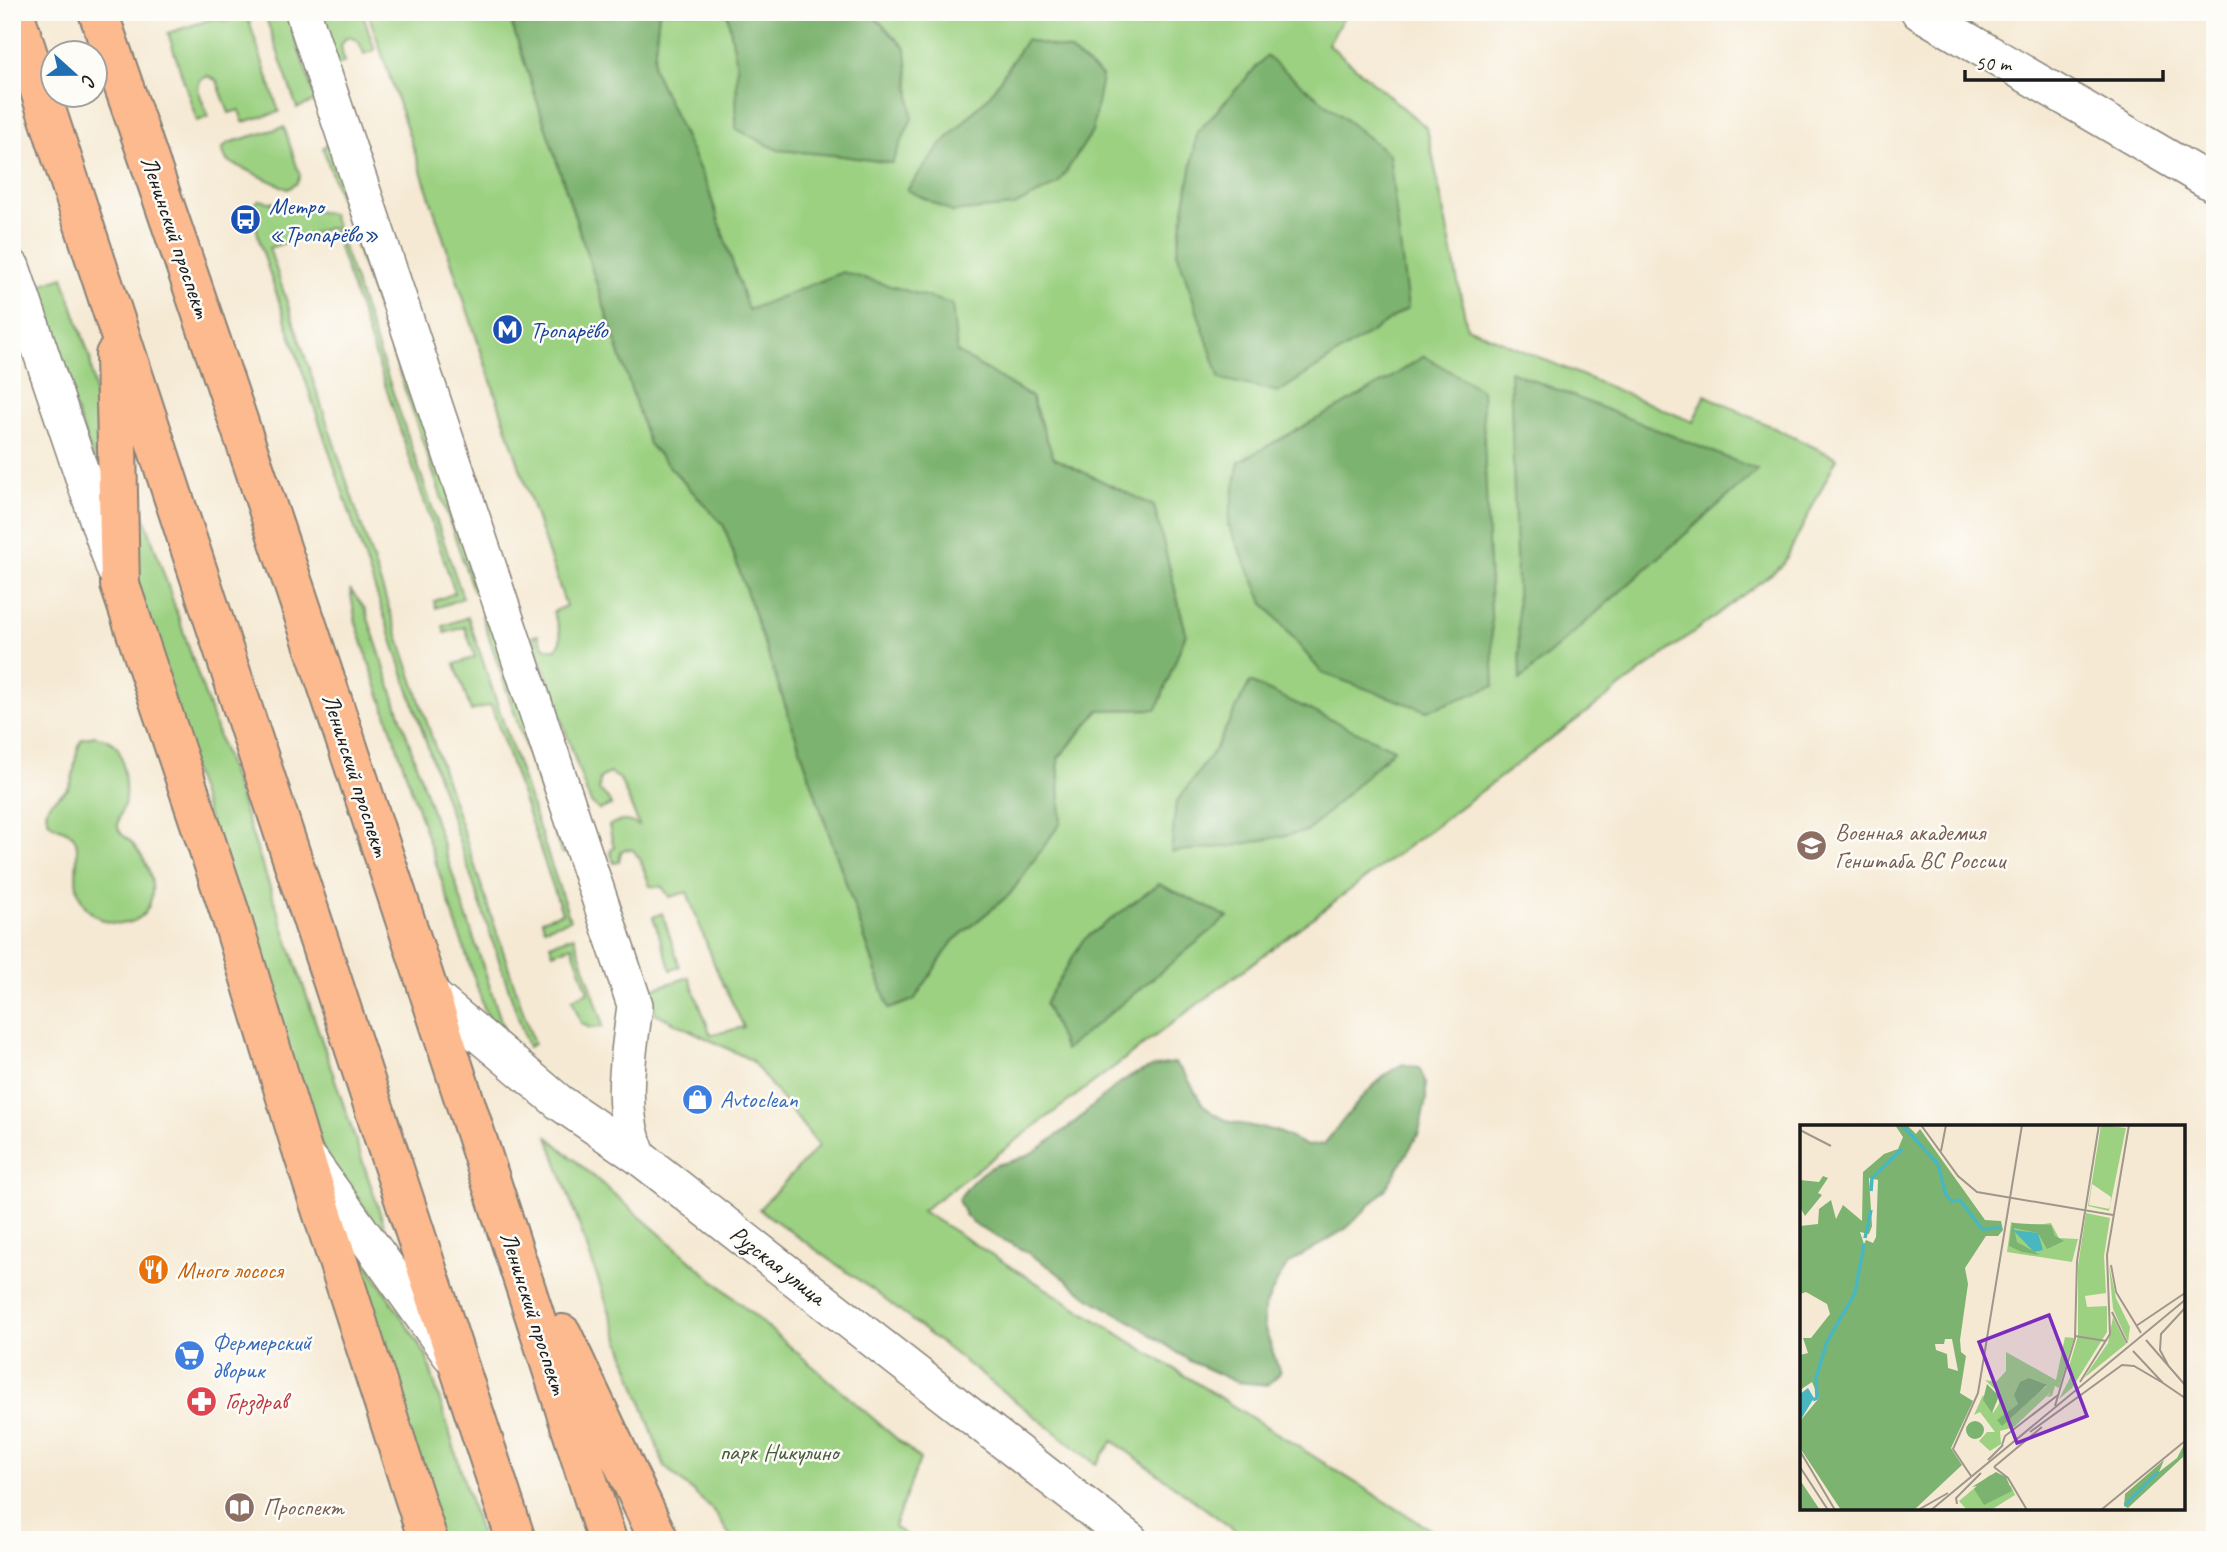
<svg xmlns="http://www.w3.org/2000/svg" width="2227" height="1552" viewBox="0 0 2227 1552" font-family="Caveat,sans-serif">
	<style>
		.green { fill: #9cd182; stroke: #5c764f; stroke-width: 2; fill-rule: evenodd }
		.forest { fill: #7db370; stroke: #4c6846; stroke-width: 2 }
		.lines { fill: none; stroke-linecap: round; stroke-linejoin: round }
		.minor-casing { stroke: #888278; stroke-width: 38 }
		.major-casing { stroke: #888278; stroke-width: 42 }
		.minor { stroke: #fff; stroke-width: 35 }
		.major { stroke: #fcba8e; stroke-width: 38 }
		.labels { text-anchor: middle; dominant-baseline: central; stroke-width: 5; stroke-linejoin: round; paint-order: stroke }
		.transit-label { font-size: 24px; fill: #164399; stroke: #fdfcf7; text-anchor: start }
		.street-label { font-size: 24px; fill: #1c1c1c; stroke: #fdfcf7 }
		.education-label { font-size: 24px; fill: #785e54; stroke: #fdfcf7; text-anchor: start }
		.shop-label { font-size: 24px; fill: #366cbe; stroke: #fdfcf7; text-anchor: start }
		.food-label { font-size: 24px; fill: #c56008; stroke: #fdfcf7; text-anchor: start }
		.health-label { font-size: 24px; fill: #be3a42; stroke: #fdfcf7; text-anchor: start }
		.park-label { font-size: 24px; fill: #495b40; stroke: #fdfcf7 }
		.inset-river { fill: none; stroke: #48b7c0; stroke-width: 3.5 }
		.inset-road { fill: none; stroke: #9e978a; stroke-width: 2 }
		.view { fill: #7b2cbf; fill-opacity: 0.15; stroke: #7b2cbf; stroke-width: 3.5 }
		.inset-edge { fill: none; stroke: #1c1c1c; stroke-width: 3.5 }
	</style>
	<rect width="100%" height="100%" fill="#fdfcf7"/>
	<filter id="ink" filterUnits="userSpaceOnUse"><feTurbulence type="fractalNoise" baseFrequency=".0143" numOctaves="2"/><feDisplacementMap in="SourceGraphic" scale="14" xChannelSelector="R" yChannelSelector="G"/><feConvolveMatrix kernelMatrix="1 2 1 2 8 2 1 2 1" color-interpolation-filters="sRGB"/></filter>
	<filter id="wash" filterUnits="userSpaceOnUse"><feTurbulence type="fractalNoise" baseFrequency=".00686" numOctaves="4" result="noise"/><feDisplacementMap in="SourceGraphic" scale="28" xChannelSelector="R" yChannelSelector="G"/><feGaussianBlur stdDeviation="1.57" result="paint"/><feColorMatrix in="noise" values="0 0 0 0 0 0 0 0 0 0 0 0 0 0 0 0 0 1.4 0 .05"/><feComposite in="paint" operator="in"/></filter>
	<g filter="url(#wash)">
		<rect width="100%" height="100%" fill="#f5e9d3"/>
		<!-- green -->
		<path class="green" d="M236,12H246L279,112L243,122L239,110L229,113L217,81L208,76L200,80L198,89L208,117L197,121L168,33L215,18L226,22L233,18Z
			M264,12H286L316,101L297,108Z
			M318,12H362L375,50L364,54C361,45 358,36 346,38L341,45L344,62L334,66Z
			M368,12H508L649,444L724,526L889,1009L914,1000L953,941L1010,894L1061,822L1058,759L1099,710L1157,709L1186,633L1154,506L1053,458L1031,397L957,352L843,272L748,311L708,188L653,68L659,12H727L737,65L736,129L842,156L892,163L906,49L870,12H1347L1328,44L1427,128L1467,327L1693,422L1705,395L1837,458L1783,565L922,1211L1447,1540H1248L1113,1441L1096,1464L874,1291L759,1209L819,1146L751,1060L655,1013L652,989L689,977L711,1035L744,1027L717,971L687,892L670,897L662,887L650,886L640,859L633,850L625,849L621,852L619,862L614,863L610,851L614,848L609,826C620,818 629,821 639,825L620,779L610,773L600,778L599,790L607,797L611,805L599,810L591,803L586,791L533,636L538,635C541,643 545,651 556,649C566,639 557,624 553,612L566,606ZM1026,40L952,212L939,147L990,95ZM1389,379L1228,524L1239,462ZM1250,682L1172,852L1176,803L1215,749Z
			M284,127L300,176L297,183L288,189L227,161L222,149L228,143Z
			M330,141L483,591L474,593L323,148Z
			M259,200L332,214L463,598L436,608L434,601L455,593L332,227L269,248L534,1044L528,1047L260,244L252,206Z
			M63,277L90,358L104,463L97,469L32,288Z
			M134,486L391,1245L324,1151L304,1103L135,598Z
			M350,589L365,609L509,1045L485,1011L356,623Z
			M490,613L573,854L561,853L482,616Z
			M468,617L570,920L544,928L542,920L562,913L491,705L471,711L455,664L475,657L465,627L445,633L443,626Z
			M94,736C102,738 112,740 117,747C124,757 127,793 124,805C122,812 115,823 119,830C121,835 126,837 130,841C144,856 156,878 151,899C143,935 96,928 82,901C72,883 78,867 77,848C76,824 51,833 47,817C42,799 65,797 70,785C77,770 72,757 82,739Z
			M662,913L680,967L671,970L653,917Z
			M574,936L601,1017L602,1027L590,1028L581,1023L572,999L588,992L572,946L553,953L550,944Z
			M548,1137L920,1459L894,1527L913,1540H733L712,1509L664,1466Z
			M333,1211L426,1355L482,1540H439Z"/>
		<!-- forest -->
		<path class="forest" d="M508,12H659L653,68L708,188L748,310L843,272L952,304L957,352L1031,397L1054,458L1154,506L1186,633L1157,709L1099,710L1058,758L1061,822L1010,894L953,941L914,1000L889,1009L724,526L649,444Z
			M727,12H870L906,49L912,118L892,163L842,156L778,150L736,129L737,65Z
			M1026,40L1069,50L1102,76L1092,132L1058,184L1014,206L952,212L907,190L939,147L990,95Z
			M1266,56L1389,154L1408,308L1279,392L1220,379L1177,252L1197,133Z
			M1424,356L1482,390L1494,686L1427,711L1322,673L1263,602L1228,524L1239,462L1389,379Z
			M1510,371L1758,470L1520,680L1510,370Z
			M1250,682L1394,749L1308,831L1233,846L1171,852L1176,803L1215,749Z
			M1159,884L1228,917L1065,1050L1045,1003L1083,940Z
			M1175,1063L1186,1075L1202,1104L1214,1114L1230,1122L1277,1131L1307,1146L1324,1144C1348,1116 1370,1081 1403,1064L1419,1068L1426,1083V1100L1419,1133L1393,1177L1384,1191L1347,1228L1288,1264L1279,1278L1264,1309V1326L1280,1373L1268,1385L1236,1382L1190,1361L1132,1322L1089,1298L1051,1268L1023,1250L978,1227L965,1215L958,1200C968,1186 980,1170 997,1165C1006,1162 1015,1161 1023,1157C1037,1152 1051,1140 1063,1131C1086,1116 1106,1090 1129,1077C1144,1069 1158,1064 1175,1063Z"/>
	</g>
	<g filter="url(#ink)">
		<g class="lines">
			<defs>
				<path id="minor" d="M303,12L635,1005C629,1056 617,1108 639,1157
					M1919,12L2215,185
					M12,267L114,569
					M427,991L559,1102L639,1157L1130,1540
					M311,1161L450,1355"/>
				<path id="major" d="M14,12L516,1540
					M98,12C274,519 443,1029 607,1540
					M115,355L120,585L230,913L301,1147L428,1540
					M562,1334L659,1540"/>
			</defs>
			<!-- minor casing -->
			<use href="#minor" class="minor-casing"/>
			<!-- major casing -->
			<use href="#major" class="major-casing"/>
			<!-- minor -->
			<use href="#minor" class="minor"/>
			<!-- major -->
			<use href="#major" class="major"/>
		</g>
	</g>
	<!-- icons -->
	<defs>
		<symbol id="bus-disc" viewBox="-11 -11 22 22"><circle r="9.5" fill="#1a4fb4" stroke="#fdfcf7"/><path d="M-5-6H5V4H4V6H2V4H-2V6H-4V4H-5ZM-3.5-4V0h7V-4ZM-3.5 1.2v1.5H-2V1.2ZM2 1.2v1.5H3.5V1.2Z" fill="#fff"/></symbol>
		<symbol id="metro-disc" viewBox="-11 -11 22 22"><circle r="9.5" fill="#1a4fb4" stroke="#fdfcf7"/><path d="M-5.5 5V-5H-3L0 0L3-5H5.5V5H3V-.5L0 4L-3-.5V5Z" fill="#fff"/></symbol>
		<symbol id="university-disc" viewBox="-11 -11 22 22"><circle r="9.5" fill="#8d6e63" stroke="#fdfcf7"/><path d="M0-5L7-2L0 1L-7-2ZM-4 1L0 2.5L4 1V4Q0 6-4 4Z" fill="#fff"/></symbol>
		<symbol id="shop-disc" viewBox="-11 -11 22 22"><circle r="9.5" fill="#3f7fe0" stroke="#fdfcf7"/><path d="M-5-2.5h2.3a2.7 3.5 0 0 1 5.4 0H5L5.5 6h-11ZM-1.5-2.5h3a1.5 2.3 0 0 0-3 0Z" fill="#fff"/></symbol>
		<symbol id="restaurant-disc" viewBox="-11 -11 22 22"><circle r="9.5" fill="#e8710a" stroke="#fdfcf7"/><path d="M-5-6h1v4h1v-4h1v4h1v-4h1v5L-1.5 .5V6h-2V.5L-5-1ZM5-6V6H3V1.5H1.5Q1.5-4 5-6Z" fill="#fff"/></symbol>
		<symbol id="supermarket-disc" viewBox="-11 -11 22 22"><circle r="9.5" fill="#3f7fe0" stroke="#fdfcf7"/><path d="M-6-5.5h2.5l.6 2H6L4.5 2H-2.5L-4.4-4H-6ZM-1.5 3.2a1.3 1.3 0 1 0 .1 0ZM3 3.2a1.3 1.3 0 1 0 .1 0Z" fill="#fff"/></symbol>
		<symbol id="pharmacy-disc" viewBox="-11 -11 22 22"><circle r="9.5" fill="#e0444e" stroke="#fdfcf7"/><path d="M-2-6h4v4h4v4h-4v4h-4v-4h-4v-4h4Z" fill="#fff"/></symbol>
		<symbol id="library-disc" viewBox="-11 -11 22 22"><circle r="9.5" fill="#8d6e63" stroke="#fdfcf7"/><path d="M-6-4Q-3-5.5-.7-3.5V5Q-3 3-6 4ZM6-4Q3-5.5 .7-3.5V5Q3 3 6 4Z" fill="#fff"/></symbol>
	</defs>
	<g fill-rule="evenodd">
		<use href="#bus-disc" x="228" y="202" width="35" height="35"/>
		<use href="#metro-disc" x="490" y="312" width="35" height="35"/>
		<use href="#university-disc" x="1794" y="828" width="35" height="35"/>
		<use href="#shop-disc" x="680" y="1082" width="35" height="35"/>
		<use href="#restaurant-disc" x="136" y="1252" width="35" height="35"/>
		<use href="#supermarket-disc" x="172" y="1338" width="35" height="35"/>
		<use href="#pharmacy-disc" x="184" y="1384" width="35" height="35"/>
		<use href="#library-disc" x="222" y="1490" width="35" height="35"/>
	</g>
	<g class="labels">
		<!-- transit labels -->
		<g class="transit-label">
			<text x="269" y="206">Метро<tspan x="269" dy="28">«Тропарёво»</tspan></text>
			<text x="530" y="330">Тропарёво</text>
		</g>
		<!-- street labels -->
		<g class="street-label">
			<text transform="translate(176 237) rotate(71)">Ленинский проспект</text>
			<text transform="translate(356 775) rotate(72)">Ленинский проспект</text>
			<text transform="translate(778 1265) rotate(38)">Рузская улица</text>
			<text transform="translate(534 1313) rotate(72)">Ленинский проспект</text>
		</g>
		<!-- education labels -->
		<g class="education-label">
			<text x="1835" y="832">Военная академия<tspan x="1835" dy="28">Генштаба ВС России</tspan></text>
			<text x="263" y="1507">Проспект</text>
		</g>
		<!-- shop labels -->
		<g class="shop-label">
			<text x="720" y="1099">Avtoclean</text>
			<text x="212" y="1342">Фермерский<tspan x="212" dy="28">дворик</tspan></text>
		</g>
		<!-- food labels -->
		<g class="food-label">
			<text x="177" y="1270">Много лосося</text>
		</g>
		<!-- health labels -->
		<g class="health-label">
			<text x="225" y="1401">Горздрав</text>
		</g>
		<!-- park labels -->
		<g class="park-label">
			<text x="779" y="1452">парк Никулино</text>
		</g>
	</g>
	<!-- overview -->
	<g transform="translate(1800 1125)">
		<rect width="385" height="385" fill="#f5e9d3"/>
		<path d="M301,0L326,3L309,86L288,81ZM292,59L311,72L310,84L289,80ZM286,88L310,93L304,131L306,168L285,171L287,182L307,181V207L272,263L259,274L271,251L268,245L278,211V141ZM211,97L227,101L251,98L259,113L278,114L272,137L207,127ZM309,140L316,173L330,202L328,217L313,184ZM313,192L326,219L284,253L308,218ZM265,212L274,213L259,263L255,261L252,271L247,272L251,267L214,302L200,306L201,319L190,326L179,316L187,307H195L180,287L174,290L183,270L193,288L199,279L198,267L185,255L196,257L206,246V227L256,255ZM230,256L247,261L228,276L198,295L218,279ZM190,350L211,361L215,370L191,385H167L159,376Z" fill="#9cd182" fill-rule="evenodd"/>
		<path d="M95,0H107L116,9L120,4L185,95L201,96L203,105L198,111H186L165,143L168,159L160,215L161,227L166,231L160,268L173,276L151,323L162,340L114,385H41L0,323V296L19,273L12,257L0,265V230L8,228L3,213H11L30,189L27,179L6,167L0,169V101L18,99L19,84L31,75L36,94L43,80L62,96L63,47L84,29L98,24L103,12ZM69,53L78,55L76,112L73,118L66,115L64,119L60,107L69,109L72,101ZM145,214H152L158,246L148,243L147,229L136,225L135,219H144ZM23,51L28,53L18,68L22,70L5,91L0,82V55L19,57ZM212,98L251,100L255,111L264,116L247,124L238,108L214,103L217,117L240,130L222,127L209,121ZM229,253L247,260L202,301L197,295L218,279L214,270L220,257ZM187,259L199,271L192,288L183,275ZM166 305a9 9 0 1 1 18 0a9 9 0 1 1-18 0ZM385,318L383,332L328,383L324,381L325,369L364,335L359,347L377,333ZM196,347L206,352L212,366L184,380L174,364L177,361L172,362ZM0,355L20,385H0Z" fill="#7db370" fill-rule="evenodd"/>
		<path d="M213,105L238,108L243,125L234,127ZM8,263L14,273L0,296V269Z" fill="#48b7c0"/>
		<path class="inset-river" d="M102,0L138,39L146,70L152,76L160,75L182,104L201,103M71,66L72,53L102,24M65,113L71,85M13,275L17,273L16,253L27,217L55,168L64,119M325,380L358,347"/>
		<path class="inset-road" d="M121,0L158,51L177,67L313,90M0,5L31,21M141,26L146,0M311,140L316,167L341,208M312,187L327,218M336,201L385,168M275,211L306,216M346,215L385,260M333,226L363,258L385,273M368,240L360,225L361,209L385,183M280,257L310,209L307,130L329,0M255,281L275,213L277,136L299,0M230,307L322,240L334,241L363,258M202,320L205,311L258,270M0,326L35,385M188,335L203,320M0,342L28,385M194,342L242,302M194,342L208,353L227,385M171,351L153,324L178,268L222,0M157,379L156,373L181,348M118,385L148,368M131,385L385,175M301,385L385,316"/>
		<path class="view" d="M249,190L287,291L217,318L179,217Z"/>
		<rect width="385" height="385" class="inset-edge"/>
	</g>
	<!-- margin -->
	<rect width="2227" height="1552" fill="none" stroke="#fdfcf7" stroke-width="42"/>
	<!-- north arrow -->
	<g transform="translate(74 74) rotate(111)"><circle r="33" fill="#fdfcf7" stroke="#a3a29f" stroke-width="2"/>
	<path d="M0-5L12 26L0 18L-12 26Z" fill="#1f6fb2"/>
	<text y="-10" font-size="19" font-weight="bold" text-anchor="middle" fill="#1c1c1c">С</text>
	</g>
	<!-- scale -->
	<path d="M1965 70v10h198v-10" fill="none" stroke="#1c1c1c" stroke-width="3.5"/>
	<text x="1975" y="70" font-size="21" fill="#1c1c1c" stroke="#fdfcf7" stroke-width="5" paint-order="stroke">50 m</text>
</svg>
